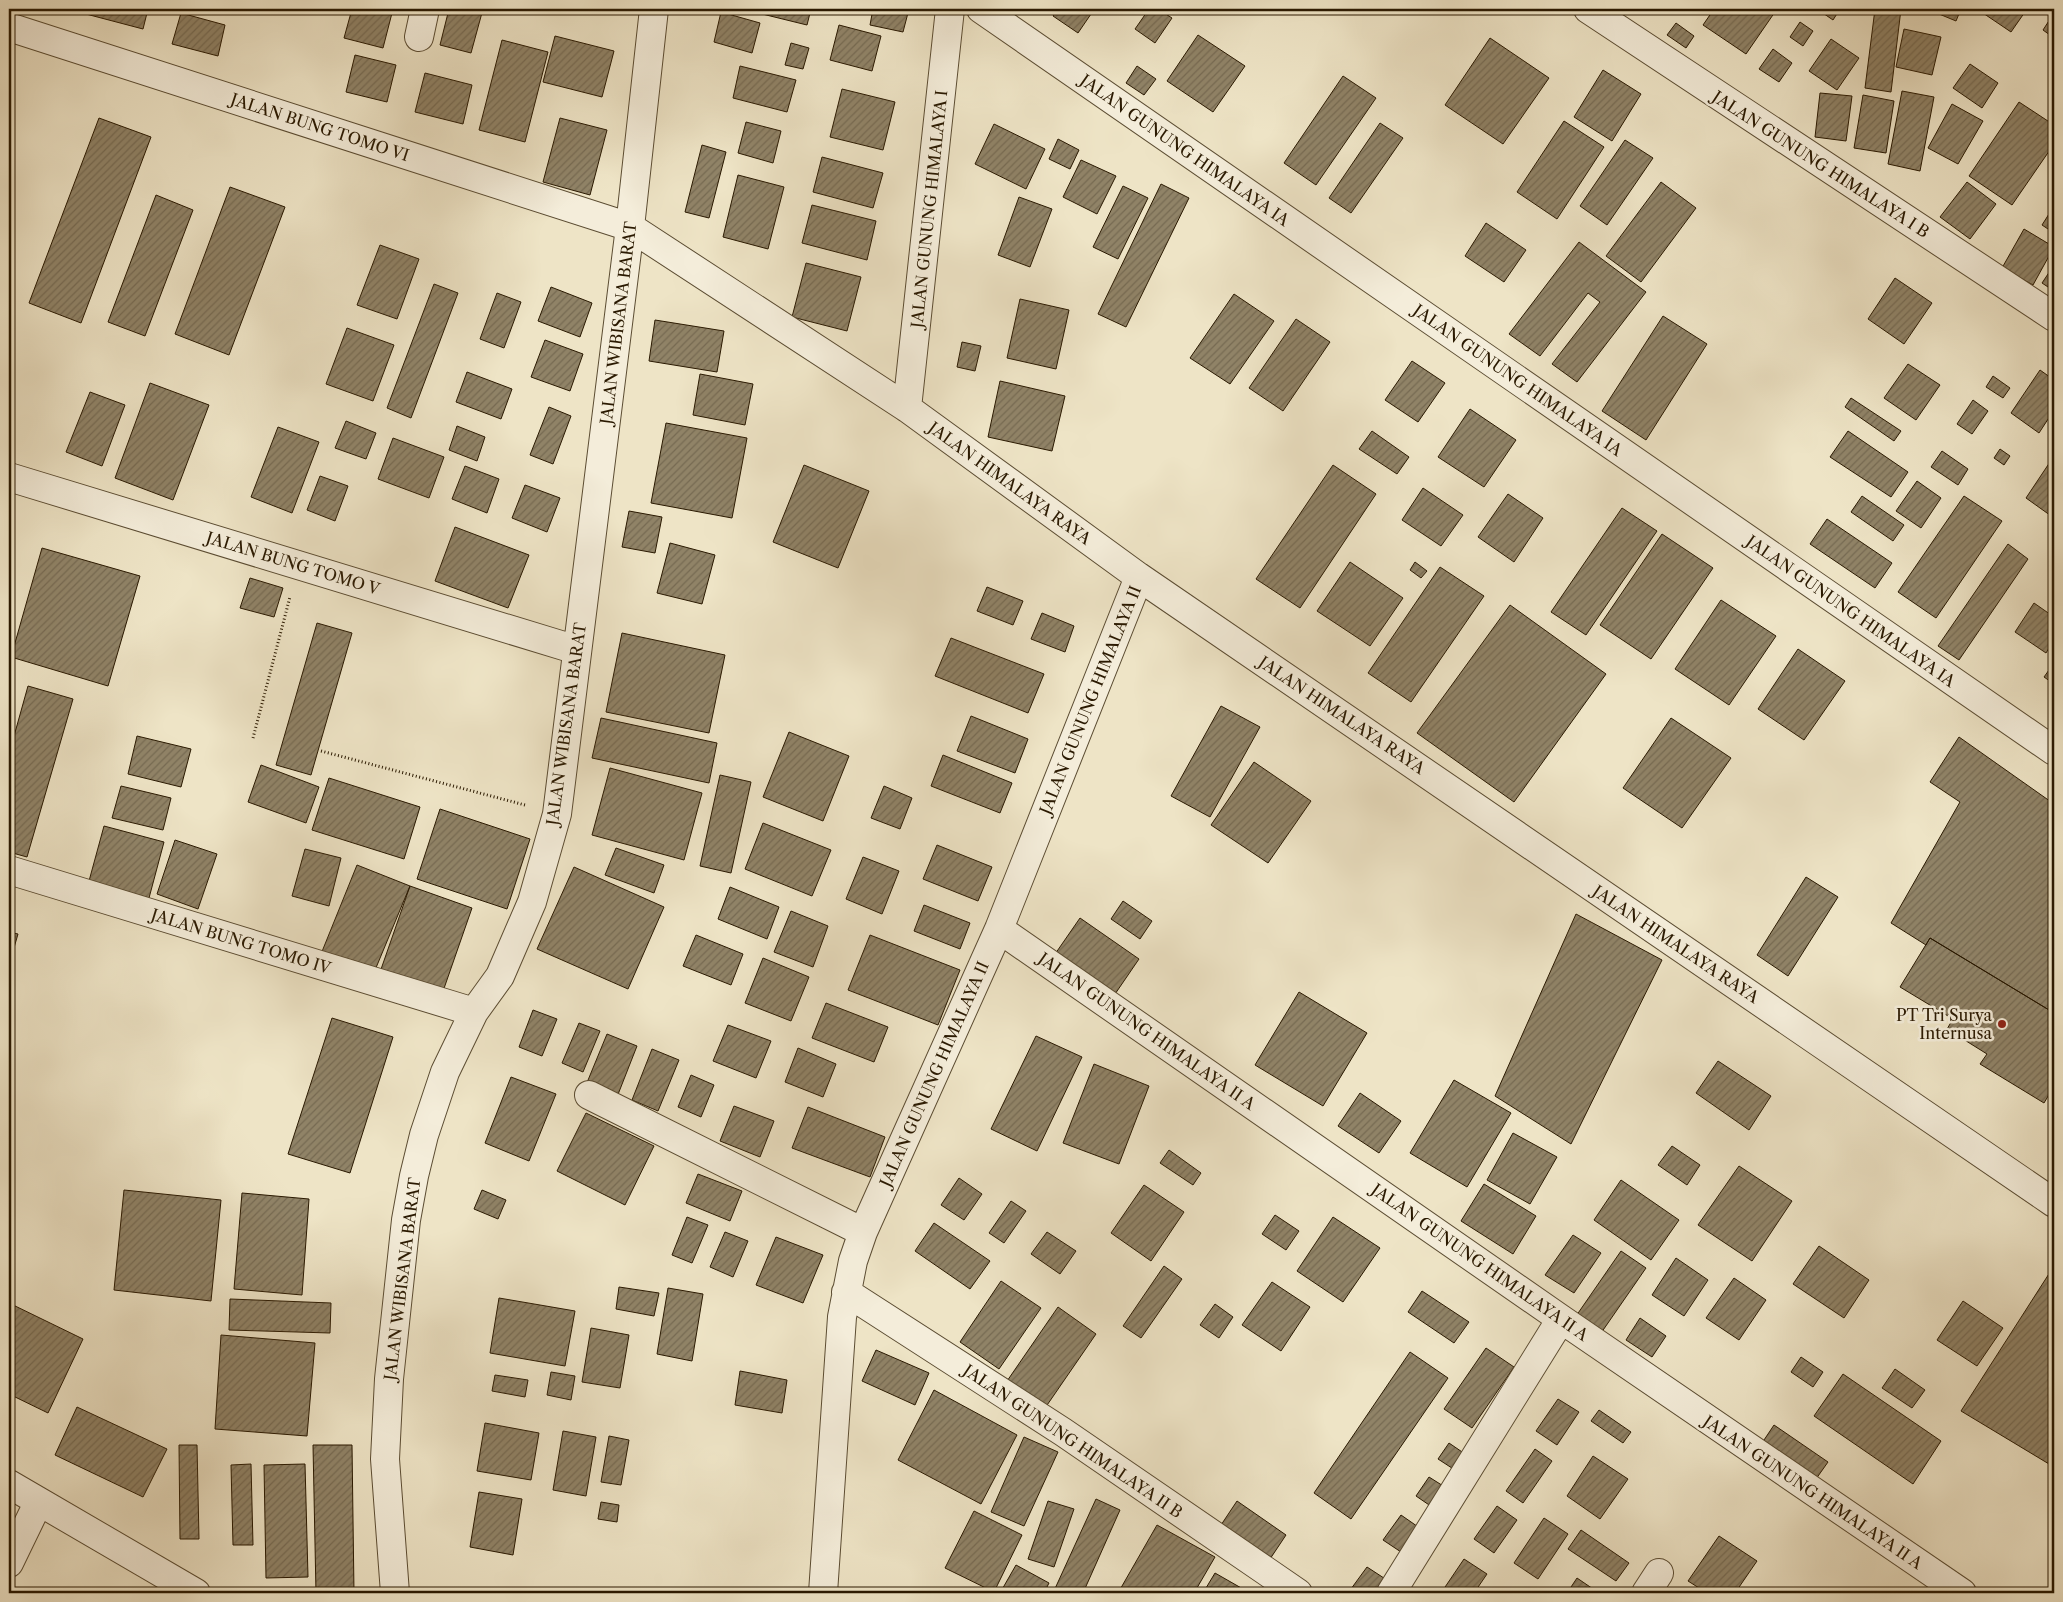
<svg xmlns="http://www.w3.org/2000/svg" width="2063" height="1602" viewBox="0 0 2063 1602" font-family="'Libre Caslon Text',serif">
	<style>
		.building { fill: url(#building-hatch); stroke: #2a1901 }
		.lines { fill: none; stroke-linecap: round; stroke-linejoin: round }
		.minor-casing { stroke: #5b4c32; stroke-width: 30 }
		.path { stroke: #2a1901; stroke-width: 3; stroke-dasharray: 1 2.5; stroke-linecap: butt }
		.minor { stroke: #f4edda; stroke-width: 28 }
		.poi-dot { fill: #8f2418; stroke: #f4edda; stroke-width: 2 }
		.labels { text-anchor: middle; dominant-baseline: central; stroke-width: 5; stroke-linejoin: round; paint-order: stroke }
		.street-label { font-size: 16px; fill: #2a1901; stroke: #f4edda }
		.poi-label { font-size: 16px; fill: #2a1901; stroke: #f4edda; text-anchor: end }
	</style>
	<defs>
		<pattern id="building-hatch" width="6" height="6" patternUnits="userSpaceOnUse" patternTransform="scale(1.25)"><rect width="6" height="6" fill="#908367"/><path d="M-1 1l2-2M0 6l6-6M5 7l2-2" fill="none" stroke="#766a52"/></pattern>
	</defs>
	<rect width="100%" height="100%" fill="#eee4c6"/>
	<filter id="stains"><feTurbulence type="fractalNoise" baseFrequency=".004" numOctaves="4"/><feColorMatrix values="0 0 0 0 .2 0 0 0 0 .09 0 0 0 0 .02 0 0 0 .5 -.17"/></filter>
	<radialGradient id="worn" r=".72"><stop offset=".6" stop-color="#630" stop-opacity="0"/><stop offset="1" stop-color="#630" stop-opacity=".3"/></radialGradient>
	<!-- building -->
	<path class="building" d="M87,9H148L143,29L86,14Z
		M352,9H376L392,13L383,48L344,38Z
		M449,9H483L471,53L440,45Z
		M755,9H811L807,25L754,12Z
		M873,9H909L903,32L870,25Z
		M1058,9H1083L1091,14L1078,33L1053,16Z
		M1149,9H1158L1172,18L1155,43L1135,29Z
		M1714,9H1777L1746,54L1703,25Z
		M1817,9H1840L1833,20Z
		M1875,9H1901L1891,92L1865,88Z
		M1927,9H1961L1956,21Z
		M1977,9H2027L2011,32Z
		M721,12L760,23L752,53L714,42Z
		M181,13L225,25L218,56L172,44Z
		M2054,13V38L2043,30Z
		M1800,22L1813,31L1803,46L1790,37Z
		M1676,23L1694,36L1686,48L1667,35Z
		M839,25L881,36L872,71L830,60Z
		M1904,29L1941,37L1932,75L1896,67Z
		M1198,35L1245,66L1213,112L1167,81Z
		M555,36L614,51L602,97L543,82Z
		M1490,38L1549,78L1503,144L1445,105Z
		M1831,39L1859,58L1837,90L1809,71Z
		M502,40L548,52L525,142L479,130Z
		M791,43L809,48L803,69L785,65Z
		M1773,49L1792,63L1779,82L1759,69Z
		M355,55L396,65L387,102L346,92Z
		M1970,64L1998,83L1982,108L1953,88Z
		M740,66L796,80L787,112L733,98Z
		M1137,66L1156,79L1144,95L1126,83Z
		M1603,70L1641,94L1612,141L1574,117Z
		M425,73L472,85L463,124L415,112Z
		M1343,76L1376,98L1316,185L1284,163Z
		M842,89L895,102L883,150L830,137Z
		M1902,91L1934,97L1920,171L1888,164Z
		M1820,93L1852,96L1846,141L1815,137Z
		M1863,95L1894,101L1886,153L1854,148Z
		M2019,102L2054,125V144L2012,205L1969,176Z
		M1952,104L1983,121L1958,164L1928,148Z
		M99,118L151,137L81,323L29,303Z
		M560,118L607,130L590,195L543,182Z
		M1564,121L1604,147L1557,219L1517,192Z
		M746,122L781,131L773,163L738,153Z
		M1380,123L1403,138L1351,213L1329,198Z
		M994,124L1045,149L1026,189L975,164Z
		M1058,139L1079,150L1070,169L1049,159Z
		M1625,140L1653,158L1607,225L1580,206Z
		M702,145L726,152L709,218L685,212Z
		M822,157L883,173L873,208L813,192Z
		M1081,160L1116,176L1097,214L1063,197Z
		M738,175L784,187L768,249L723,237Z
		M1661,182L1696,208L1641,282L1606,256Z
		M1967,182L1996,204L1970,239L1940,217Z
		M1161,184L1189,198L1126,327L1098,314Z
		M1123,186L1148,198L1118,259L1093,247Z
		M230,187L285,207L229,355L175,334Z
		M156,195L193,210L145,336L108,322Z
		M1019,197L1052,209L1030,267L998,255Z
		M812,205L876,221L867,260L802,243Z
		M2054,206V233L2042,225Z
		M1486,223L1526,250L1504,282L1465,256Z
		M2024,229L2054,247L2033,285L2002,268Z
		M1579,242L1646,292L1577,382L1552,364L1600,302L1588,293L1540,356L1509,334Z
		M380,245L419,259L397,319L357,305Z
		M806,263L861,277L847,331L792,317Z
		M2054,265V291L2042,283Z
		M1895,278L1932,303L1904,344L1868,319Z
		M434,284L458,293L411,418L387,408Z
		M551,287L592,303L580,337L538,321Z
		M497,293L521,302L504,348L480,339Z
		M1234,294L1274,321L1230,384L1190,358Z
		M1020,299L1069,310L1056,369L1007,358Z
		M1663,316L1707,344L1646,440L1602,411Z
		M1296,319L1330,342L1283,411L1249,388Z
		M655,320L724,331L717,372L649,361Z
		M347,328L394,345L373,401L326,384Z
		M545,340L583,354L570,391L531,377Z
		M962,342L981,346L975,371L957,367Z
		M1412,361L1445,383L1418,422L1385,400Z
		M1908,364L1940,385L1916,420L1884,398Z
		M2040,370L2054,380V410L2039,433L2011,413Z
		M467,372L512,389L501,419L456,402Z
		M700,374L753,384L745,425L693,415Z
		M1993,376L2010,388L2003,398L1986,387Z
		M1000,381L1065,396L1052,451L988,437Z
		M150,383L209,405L173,500L115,478Z
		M90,392L125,405L102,466L66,452Z
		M1851,398L1901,431L1894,441L1845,407Z
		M1973,400L1988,411L1972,434L1957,424Z
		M549,407L571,416L553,464L530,455Z
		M1470,409L1516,440L1484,487L1438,457Z
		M346,421L376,433L366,459L335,448Z
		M666,423L747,438L732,518L651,503Z
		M457,426L485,437L477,461L449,450Z
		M278,427L319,442L292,513L251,497Z
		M1372,431L1409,457L1397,474L1359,449Z
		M1848,431L1908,472L1891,497L1830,457Z
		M393,438L444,457L429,498L378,479Z
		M2000,449L2010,456L2004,465L1994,458Z
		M1942,451L1968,469L1958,485L1931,467Z
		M2054,456V518L2026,498Z
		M804,465L869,491L838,568L773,542Z
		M1333,465L1376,494L1300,608L1256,579Z
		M465,466L499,479L487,513L452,499Z
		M320,476L348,486L335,521L307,510Z
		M1917,481L1941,498L1921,528L1896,511Z
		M525,485L560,498L547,532L512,518Z
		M1423,488L1463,515L1441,546L1402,520Z
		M1508,494L1543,518L1514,562L1478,537Z
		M1862,496L1904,525L1893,541L1851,512Z
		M1964,496L2002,521L1936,618L1898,592Z
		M1622,508L1657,531L1586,635L1551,612Z
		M629,511L662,517L655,553L622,547Z
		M1827,519L1892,563L1875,588L1810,544Z
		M455,527L529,555L508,608L435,581Z
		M1662,534L1713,568L1651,659L1600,625Z
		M670,543L715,555L702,604L657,593Z
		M2008,544L2028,559L1959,660L1938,646Z
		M42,548L140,576L108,686L11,657Z
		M1350,562L1403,598L1370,646L1317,611Z
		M1415,562L1427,571L1421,578L1410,570Z
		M1440,567L1484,596L1411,702L1368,673Z
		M250,578L283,588L274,617L240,608Z
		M987,587L1023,601L1013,625L977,611Z
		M1721,600L1776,636L1729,705L1675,669Z
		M2034,603L2054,617V640L2046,653L2015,632Z
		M1510,605L1606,674L1514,802L1417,733Z
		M1042,613L1074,626L1065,652L1031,639Z
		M317,623L352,633L311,775L276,765Z
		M622,633L725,655L709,733L606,712Z
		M951,638L1044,674L1028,713L935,676Z
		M1798,649L1845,681L1804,740L1758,709Z
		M2054,663V684L2044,677Z
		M28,686L73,699L27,857L9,852V754Z
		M1221,706L1260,727L1210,817L1171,796Z
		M971,716L1028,739L1015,773L957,751Z
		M601,718L717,743L709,783L592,758Z
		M1671,718L1731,758L1682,828L1623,788Z
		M789,732L849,756L823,821L763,797Z
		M137,736L191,749L181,787L128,774Z
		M1959,737L2054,804V1013L1930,938L1926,945L1891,923L1960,802L1930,782Z
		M943,755L1012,783L1000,813L931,786Z
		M1254,762L1311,801L1268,863L1211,825Z
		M261,765L319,787L306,823L248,802Z
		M610,768L702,793L684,860L592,835Z
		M720,775L751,782L731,873L700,866Z
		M329,778L420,807L404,859L312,830Z
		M121,786L171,798L163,830L112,818Z
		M884,786L912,798L900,829L871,818Z
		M440,809L530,839L507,909L417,879Z
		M763,823L831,850L812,896L745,869Z
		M104,826L164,842L149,898L89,881Z
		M175,840L217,854L198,909L157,894Z
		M937,845L992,867L978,901L923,879Z
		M616,848L664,865L654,893L605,875Z
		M305,849L341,858L329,906L292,896Z
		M863,857L899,871L882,914L846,899Z
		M357,865L410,886L373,975L321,954Z
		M574,867L664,907L628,989L537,949Z
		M1806,877L1838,897L1788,976L1757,955Z
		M410,886L472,908L441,997L379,975Z
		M730,887L779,907L767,939L718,919Z
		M1123,901L1152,921L1140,939L1111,919Z
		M924,905L970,923L960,949L914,931Z
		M791,911L828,926L813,967L774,952Z
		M1576,914L1662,960L1571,1144L1495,1096Z
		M1080,918L1139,959L1113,997L1053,957Z
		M9,932L18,934L9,965Z
		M696,935L743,954L731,985L683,966Z
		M870,935L960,970L938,1025L848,990Z
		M1930,938L2054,1013V1086L2044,1103L1980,1064L1987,1054L1947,1029L1953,1019L1900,987Z
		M763,958L809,977L791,1021L745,1003Z
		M1299,992L1367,1033L1323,1106L1255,1065Z
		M826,1003L888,1027L874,1062L812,1038Z
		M533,1010L557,1019L542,1056L519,1047Z
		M332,1018L393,1037L350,1173L288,1154Z
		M579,1023L600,1031L583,1072L562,1063Z
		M728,1025L771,1041L756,1078L713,1061Z
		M607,1034L637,1046L617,1097L586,1085Z
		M1036,1036L1082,1057L1037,1151L991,1129Z
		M798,1048L836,1064L823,1097L785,1082Z
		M652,1049L679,1060L658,1111L632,1100Z
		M1718,1061L1771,1096L1749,1130L1696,1093Z
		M1094,1064L1149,1086L1119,1164L1063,1143Z
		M691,1075L714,1085L701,1117L678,1107Z
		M511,1077L556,1094L529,1161L485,1143Z
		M1454,1080L1511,1113L1467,1187L1410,1153Z
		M1360,1093L1401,1121L1379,1153L1338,1126Z
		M734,1106L774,1121L760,1157L720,1141Z
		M808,1107L885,1137L870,1177L792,1148Z
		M586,1113L654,1146L625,1205L557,1171Z
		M1513,1133L1557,1157L1530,1204L1487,1180Z
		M1672,1146L1700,1165L1687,1185L1658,1165Z
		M1169,1150L1201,1173L1193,1185L1160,1163Z
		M1739,1166L1792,1201L1752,1261L1698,1225Z
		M698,1174L742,1191L730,1221L686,1203Z
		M959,1178L982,1194L964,1220L941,1205Z
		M1621,1180L1679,1220L1651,1260L1594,1220Z
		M1484,1184L1536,1216L1513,1254L1461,1221Z
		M1144,1185L1184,1212L1151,1261L1111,1233Z
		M124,1190L221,1200L211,1301L114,1290Z
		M482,1190L506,1200L498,1219L474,1209Z
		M242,1193L309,1199L302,1295L234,1289Z
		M1011,1201L1026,1211L1004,1243L989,1233Z
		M1275,1215L1299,1231L1286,1250L1262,1234Z
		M687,1217L708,1225L692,1263L672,1255Z
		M1333,1217L1380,1248L1343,1302L1297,1271Z
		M934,1223L990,1261L970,1289L915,1251Z
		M725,1232L748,1241L733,1277L710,1267Z
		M1047,1232L1076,1251L1060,1274L1031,1254Z
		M1573,1235L1601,1253L1574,1293L1545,1275Z
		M776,1237L823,1255L803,1303L756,1285Z
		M1819,1246L1869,1280L1844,1318L1793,1284Z
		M1621,1251L1646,1268L1599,1336L1574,1319Z
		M1676,1258L1708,1280L1684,1316L1652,1295Z
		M1164,1266L1182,1279L1141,1338L1123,1326Z
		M2054,1266V1467L1961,1411Z
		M1734,1278L1766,1300L1739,1340L1706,1318Z
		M1001,1281L1041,1308L999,1369L960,1342Z
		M1272,1282L1310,1307L1281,1351L1242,1325Z
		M619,1287L659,1293L654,1316L616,1309Z
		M668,1288L703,1294L692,1361L657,1354Z
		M1422,1291L1469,1322L1454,1343L1408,1312Z
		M499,1298L575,1311L565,1366L490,1353Z
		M230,1299L331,1303L330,1333L229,1330Z
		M1963,1301L2003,1328L1977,1366L1937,1340Z
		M9,1303L83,1339L48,1413L9,1394Z
		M1215,1304L1233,1317L1219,1338L1200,1325Z
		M1058,1307L1096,1334L1043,1411L1005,1384Z
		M1640,1318L1666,1336L1652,1357L1626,1340Z
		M591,1328L629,1335L620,1388L582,1382Z
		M221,1335L315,1343L307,1436L215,1429Z
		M1486,1348L1514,1367L1472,1428L1444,1409Z
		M876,1350L929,1373L915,1405L862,1381Z
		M1410,1352L1448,1378L1351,1519L1314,1493Z
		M1801,1357L1823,1372L1813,1387L1791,1372Z
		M1895,1369L1925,1390L1912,1408L1882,1388Z
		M740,1371L787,1380L782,1413L735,1405Z
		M551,1372L575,1376L571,1400L547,1395Z
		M1843,1374L1941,1441L1913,1484L1814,1416Z
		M495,1375L528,1380L525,1397L492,1391Z
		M934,1390L1017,1435L981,1504L898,1460Z
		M1558,1399L1579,1412L1557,1445L1536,1431Z
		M77,1407L167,1449L143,1497L55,1455Z
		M1599,1410L1631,1432L1623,1443L1591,1421Z
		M485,1423L539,1433L531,1480L477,1471Z
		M1774,1425L1828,1462L1816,1479L1762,1443Z
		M563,1431L596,1437L586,1496L553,1490Z
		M609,1436L629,1440L621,1485L601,1482Z
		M1024,1437L1058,1452L1024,1526L991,1512Z
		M1449,1443L1468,1456L1458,1472L1438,1459Z
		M179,1445H197L199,1539H180Z
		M313,1445H352L354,1593H316Z
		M1535,1449L1552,1461L1523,1503L1506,1491Z
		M1593,1456L1628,1479L1600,1519L1567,1496Z
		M251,1464L253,1545H233L231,1465Z
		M305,1464L308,1577L266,1578L264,1465Z
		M1429,1477L1448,1489L1435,1509L1416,1496Z
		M479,1492L522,1499L513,1555L470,1547Z
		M1096,1499L1120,1510L1083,1593H1053Z
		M1048,1501L1074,1509L1054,1567L1028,1559Z
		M1237,1501L1286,1535L1270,1559L1221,1525Z
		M601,1502L619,1505L617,1522L598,1519Z
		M1497,1506L1517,1520L1494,1553L1474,1539Z
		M974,1511L1022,1535L994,1592L945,1568Z
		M1401,1515L1424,1531L1407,1556L1383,1540Z
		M1544,1518L1568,1534L1538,1579L1514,1563Z
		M1157,1525L1215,1557L1194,1593H1118Z
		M1581,1530L1629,1563L1616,1581L1568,1549Z
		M1719,1536L1757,1561L1735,1593H1707L1688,1581Z
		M1464,1559L1487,1574L1474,1593H1441Z
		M1016,1565L1049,1583L1044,1593H1000Z
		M1367,1567L1390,1582L1382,1593H1348Z
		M1215,1573L1250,1593H1203Z
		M1577,1578L1599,1593H1567Z"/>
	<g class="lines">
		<defs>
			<path id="minor" d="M981,9L2054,751
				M1588,9L2054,317
				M9,27L630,227L907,408L1139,577L2054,1203
				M419,37L425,9
				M907,408L950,9
				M9,477L577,650
				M9,870L474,1012
				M999,929L1561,1319L1962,1593
				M589,1095L863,1232
				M846,1292L1063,1432L1298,1593
				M9,1484L196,1593
				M9,1563L38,1503
				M395,1593L385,1459L389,1379L406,1220L414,1176L424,1135L445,1072L474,1012L500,976L532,902L557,814L630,227L654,9
				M823,1593L842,1317L853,1261L863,1232L999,929L1139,577
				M1391,1593L1561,1319
				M1646,1593L1659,1573"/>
		</defs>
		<!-- minor casing -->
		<use href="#minor" class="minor-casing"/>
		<!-- path -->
		<path class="path" d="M253,738L290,597
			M321,751L525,805"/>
		<!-- minor -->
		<use href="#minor" class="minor"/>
	</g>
	<!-- markers -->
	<circle class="poi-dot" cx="2002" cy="1024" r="5"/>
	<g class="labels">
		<!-- street labels -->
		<g class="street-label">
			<text transform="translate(320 127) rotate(18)">JALAN BUNG TOMO VI</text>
			<text transform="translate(1185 150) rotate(35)">JALAN GUNUNG HIMALAYA IA</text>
			<text transform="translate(1821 164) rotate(33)">JALAN GUNUNG HIMALAYA I B</text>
			<text transform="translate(929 209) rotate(-84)">JALAN GUNUNG HIMALAYA I</text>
			<text transform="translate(618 323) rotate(-83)">JALAN WIBISANA BARAT</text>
			<text transform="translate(1518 380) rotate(35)">JALAN GUNUNG HIMALAYA IA</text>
			<text transform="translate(1010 483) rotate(36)">JALAN HIMALAYA RAYA</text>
			<text transform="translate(293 563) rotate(17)">JALAN BUNG TOMO V</text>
			<text transform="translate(1851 611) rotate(35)">JALAN GUNUNG HIMALAYA IA</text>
			<text transform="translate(1090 700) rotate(-68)">JALAN GUNUNG HIMALAYA II</text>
			<text transform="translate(1342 715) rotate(34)">JALAN HIMALAYA RAYA</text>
			<text transform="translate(566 724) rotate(-82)">JALAN WIBISANA BARAT</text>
			<text transform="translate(241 941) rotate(17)">JALAN BUNG TOMO IV</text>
			<text transform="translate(1676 944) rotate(34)">JALAN HIMALAYA RAYA</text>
			<text transform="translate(1147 1031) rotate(35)">JALAN GUNUNG HIMALAYA II A</text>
			<text transform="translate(934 1074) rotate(-66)">JALAN GUNUNG HIMALAYA II</text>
			<text transform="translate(1480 1262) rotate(35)">JALAN GUNUNG HIMALAYA II A</text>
			<text transform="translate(402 1279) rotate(-83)">JALAN WIBISANA BARAT</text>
			<text transform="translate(1073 1441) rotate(34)">JALAN GUNUNG HIMALAYA II B</text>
			<text transform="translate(1813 1492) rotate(34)">JALAN GUNUNG HIMALAYA II A</text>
		</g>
		<!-- poi labels -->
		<g class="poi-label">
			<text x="1992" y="1015">PT Tri Surya<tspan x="1992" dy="18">Internusa</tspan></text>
		</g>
	</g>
	<!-- margin -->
	<rect width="2063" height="1602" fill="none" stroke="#eee4c6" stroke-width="30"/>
	<rect x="10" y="10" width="2043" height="1582" fill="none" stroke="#2a1901" stroke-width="2.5"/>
	<rect x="15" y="15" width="2033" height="1572" fill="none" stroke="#2a1901"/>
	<rect width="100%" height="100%" filter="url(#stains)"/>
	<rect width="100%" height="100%" fill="url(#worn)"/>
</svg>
